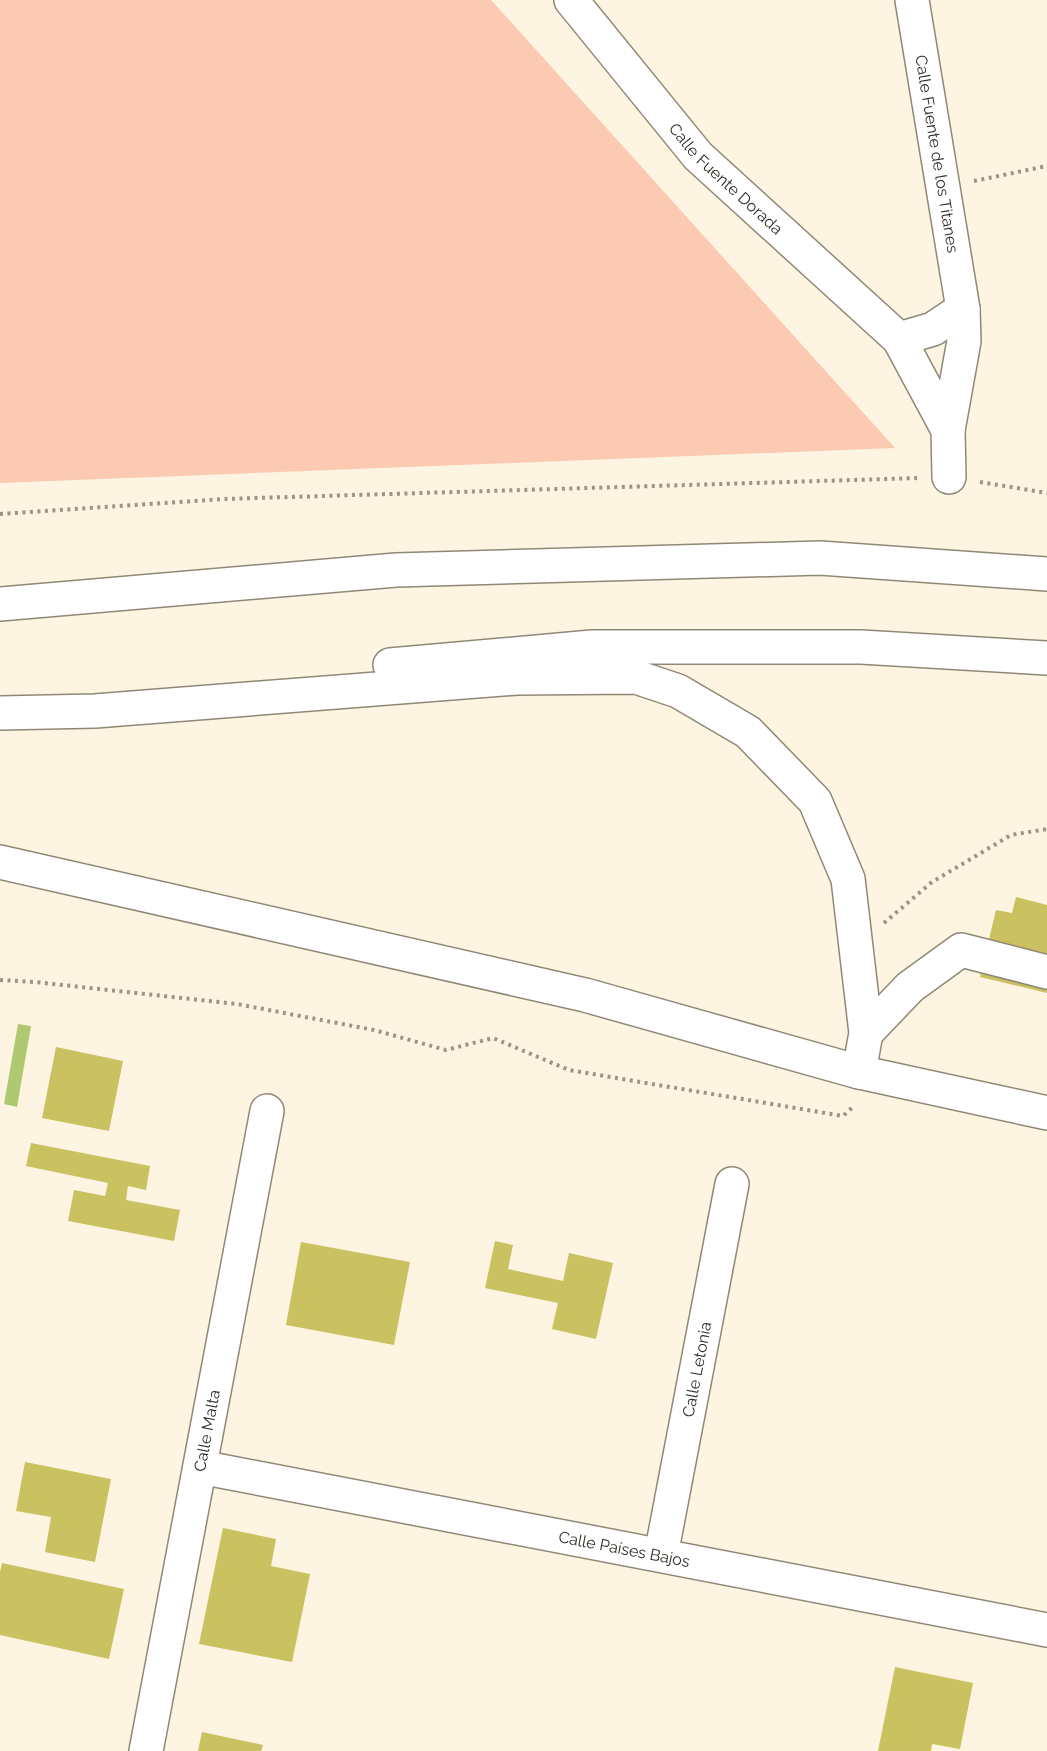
<svg xmlns="http://www.w3.org/2000/svg" width="1047" height="1751" viewBox="0 0 1047 1751" font-family="Raleway,sans-serif">
	<style>
		.green { fill: #fccab2 }
		.water { fill: #aec970 }
		.building { fill: #cac161 }
		.lines { fill: none; stroke-linecap: round; stroke-linejoin: round }
		.minor-casing { stroke: #908877; stroke-width: 36 }
		.highway-casing { stroke: #908877; stroke-width: 36 }
		.path { stroke: #9b9487; stroke-width: 4; stroke-dasharray: 3 4.5; stroke-linecap: butt }
		.minor { stroke: #fff; stroke-width: 33 }
		.highway { stroke: #fff; stroke-width: 33 }
		.labels { text-anchor: middle; dominant-baseline: central; stroke-width: 5; stroke-linejoin: round; paint-order: stroke }
		.street-label { font-size: 16px; fill: #302c25; stroke: #fdf4e1 }
	</style>
	<rect width="100%" height="100%" fill="#fdf4e1"/>
	<!-- green -->
	<path class="green" d="M0,0H491L895,448L0,483Z"/>
	<!-- water -->
	<path class="water" d="M18,1024L31,1026L17,1107L4,1104Z"/>
	<!-- building -->
	<path class="building" d="M1016,897L1047,905V993L980,977L996,910L1012,913Z
		M56,1047L123,1061L109,1131L42,1118Z
		M31,1143L150,1166L146,1190L128,1186L126,1200L180,1210L174,1241L68,1221L74,1190L105,1196L108,1183L26,1166Z
		M495,1241L513,1245L508,1269L563,1281L569,1253L613,1263L596,1339L552,1329L558,1303L485,1288Z
		M301,1242L410,1262L394,1345L286,1325Z
		M25,1462L111,1479L95,1562L45,1552L51,1517L16,1511Z
		M223,1528L276,1539L271,1566L310,1574L292,1662L199,1644Z
		M2,1563L124,1589L109,1659L0,1635V1572Z
		M895,1667L973,1683L960,1749L932,1744L931,1751H878Z
		M202,1732L263,1745L261,1751H198Z"/>
	<g class="lines">
		<defs>
			<g id="minor">
				<path id="s1" d="M571,0L698,156L899,339L948,430L949,477"/>
				<path id="s2" d="M912,0L963,309L964,341L948,430"/>
				<path d="M899,339L933,329L963,309"/>
				<path d="M0,862L585,995L859,1072L1047,1113"/>
				<path d="M866,1033L910,987L961,950L1047,972"/>
				<path id="s3" d="M200,1467L1047,1630"/>
				<path id="s4" d="M661,1555L732,1184"/>
				<path id="s5" d="M146,1751L267,1111"/>
			</g>
			<path id="highway" d="M0,604L396,570L820,558L1047,574
				M390,665L592,647H861L1047,658
				M0,713L95,711L517,678L636,677L678,691L748,732L815,801L848,879L866,1033L859,1072"/>
		</defs>
		<!-- minor casing -->
		<use href="#minor" class="minor-casing"/>
		<!-- highway casing -->
		<use href="#highway" class="highway-casing"/>
		<!-- path -->
		<path class="path" d="M974,181L1047,166
			M980,482L1047,493
			M0,514L223,499L919,478
			M884,923L932,882L1011,835L1047,829
			M0,980L35,982L237,1004L374,1030L446,1050L493,1038L569,1070L843,1116L855,1105"/>
		<!-- minor -->
		<use href="#minor" class="minor"/>
		<!-- highway -->
		<use href="#highway" class="highway"/>
	</g>
	<g class="labels">
		<!-- street labels -->
		<g class="street-label">
			<text stroke="none"><textPath href="#s2" startOffset="156">Calle Fuente de los Titanes</textPath></text>
			<text stroke="none"><textPath href="#s1" startOffset="237">Calle Fuente Dorada</textPath></text>
			<text stroke="none"><textPath href="#s4" startOffset="189">Calle Letonia</textPath></text>
			<text stroke="none"><textPath href="#s5" startOffset="326">Calle Malta</textPath></text>
			<text stroke="none"><textPath href="#s3" startOffset="432">Calle Países Bajos</textPath></text>
		</g>
	</g>
</svg>
